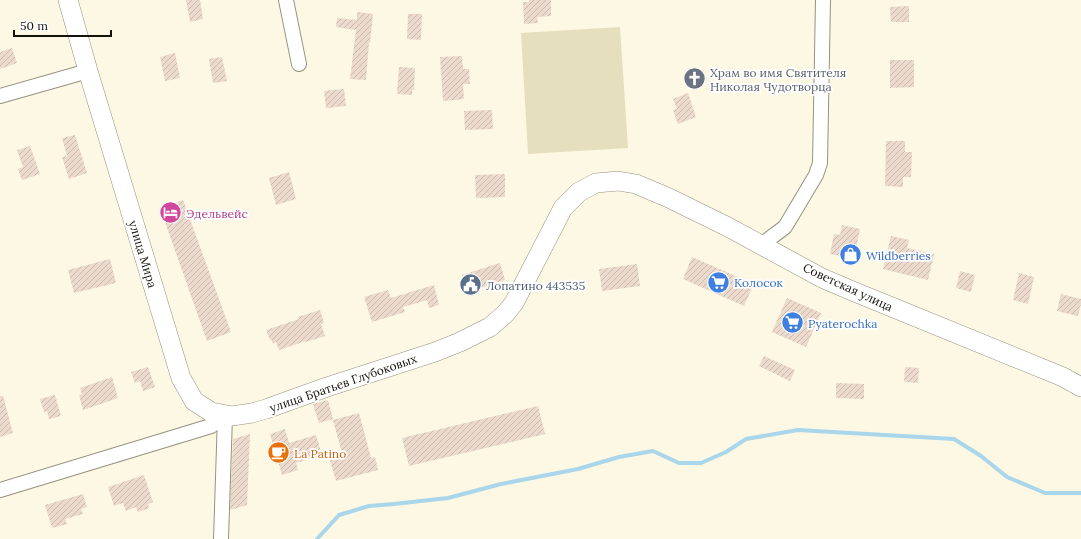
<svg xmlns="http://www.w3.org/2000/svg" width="1081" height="539" viewBox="0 0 1081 539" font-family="Lora,serif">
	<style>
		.green { fill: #e6dfbe }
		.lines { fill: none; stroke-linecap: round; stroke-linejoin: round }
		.stream { stroke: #a9d6ea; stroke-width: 4 }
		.building { fill: url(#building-hatch) }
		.street-casing { stroke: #96927f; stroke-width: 16 }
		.secondary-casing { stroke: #96927f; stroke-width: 20 }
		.street { stroke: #fff; stroke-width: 14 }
		.secondary { stroke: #fff; stroke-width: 19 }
		.labels { text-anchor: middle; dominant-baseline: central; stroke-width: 3.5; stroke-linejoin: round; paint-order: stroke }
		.worship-label { font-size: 12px; fill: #5b616d; stroke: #fff; text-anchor: start }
		.hotel-label { font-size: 12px; fill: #b23c85; stroke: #fff; text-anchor: start }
		.street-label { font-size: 12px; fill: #14120b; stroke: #fff }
		.shop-label { font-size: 12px; fill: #366cbe; stroke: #fff; text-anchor: start }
		.service-label { font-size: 12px; fill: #4e5e75; stroke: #fff; text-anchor: start }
		.food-label { font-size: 12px; fill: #c56008; stroke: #fff; text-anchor: start }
	</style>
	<defs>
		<pattern id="building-hatch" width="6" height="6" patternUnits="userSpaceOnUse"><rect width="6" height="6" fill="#ecdacc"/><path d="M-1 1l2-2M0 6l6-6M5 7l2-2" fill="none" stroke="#cabaae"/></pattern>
	</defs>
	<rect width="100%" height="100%" fill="#fcf8e4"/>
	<!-- green -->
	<path class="green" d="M620,27L628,148L528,154L521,33Z"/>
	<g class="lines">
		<!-- stream -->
		<path class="stream" d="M317,539L339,515L369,506L394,504L448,498L501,484L578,469L619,457L653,451L679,463H701L726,452L746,439L798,430L954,439L981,456L1007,477L1045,493H1081"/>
	</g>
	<!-- building -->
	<path class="building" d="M186,0H200L203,19L190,22Z
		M529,0H551V16L537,17L538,23L524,24L523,2H529Z
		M909,6V22H891L890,7Z
		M357,12L373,14L370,43H369L366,80L350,79L356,30L336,27L337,18L357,20Z
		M408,14H422L421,40L407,39Z
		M12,48L17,63L0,69V52Z
		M175,53L180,78L165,81L160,57Z
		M462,56L463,69H469L470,84H463L464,99L443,101L440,57Z
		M222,57L227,81L213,83L209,59Z
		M890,60H914V87L890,88Z
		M399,67L415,68L414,90H412V95L397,94Z
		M344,89L346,106L326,108L324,91Z
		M688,93L696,117L678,124L673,110L677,109L673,99Z
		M492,110L493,129L465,130L464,111Z
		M75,135L87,173L69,179L62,157L67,156L62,138Z
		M886,141H905V152H912L911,177H903V187L885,186Z
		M30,146L40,174L22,180L18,169L23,167L17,150Z
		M289,172L296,199L276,205L269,178Z
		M505,174V197L476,198L475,175Z
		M183,200L231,332L207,341L160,208Z
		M842,225L860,229L854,259L830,254L834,234L840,235Z
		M891,236L909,240L907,248L934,254L928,280L883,269Z
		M692,257L754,284L744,306L683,279Z
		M110,259L116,283L74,293L68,270Z
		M500,263L505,280L468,292L462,275Z
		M637,264L640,286L602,291L599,269Z
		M960,271L975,275L971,292L956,288Z
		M1019,273L1034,277L1028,304L1013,300Z
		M434,285L439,305L429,308L427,300L403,307L405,312L372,322L364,297L388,290L391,298Z
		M1061,294L1081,299V304L1078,316L1057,311Z
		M787,298L821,313L806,347L772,332Z
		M320,310L324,323L321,324L325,336L306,342V341L279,350L276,342L273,344L271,339L270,340L266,330L299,319L298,317Z
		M764,356L795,370L790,381L759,366Z
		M148,367L155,387L143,391L140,381L135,383L131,372Z
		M905,367L919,368L918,383L904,382Z
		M112,377L118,398L83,410L79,395L82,394L80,388Z
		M836,383L864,384V399L836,398Z
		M55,395L61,416L49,419L47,411L44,412L40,399Z
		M0,396H3L13,433L0,437Z
		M328,400L333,419L319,423L313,404Z
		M538,406L545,434L409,466L402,438Z
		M359,413L371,458L375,457L378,470L336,481L329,457L342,453L333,420Z
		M285,429L289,443L316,435L322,455L296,463L298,470L282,475L270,434Z
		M250,434L247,505L230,510L233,439Z
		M144,475L153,502L148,504L149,508L138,512L136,507L126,511L123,503L114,506L108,487Z
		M83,494L87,507L81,509L83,514L65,519L67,524L52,528L45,505Z"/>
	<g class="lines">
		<defs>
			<path id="street" d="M286,0L299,64
				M0,96L88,71
				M761,245L785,227L816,175L820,163L823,0
				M0,490L211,426L225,416
				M221,539L225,416"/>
			<path id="secondary" d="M68,0L88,71L181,378L194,401L211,412L232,416L252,413L266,409L327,387L435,352L460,342L490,327L505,314L514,303L563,208L579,192L596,183L618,181L636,184L669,198L728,227L822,278L850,290L1063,377L1081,387"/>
		</defs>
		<!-- street casing -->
		<use href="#street" class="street-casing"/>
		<!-- secondary casing -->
		<use href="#secondary" class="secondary-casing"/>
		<!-- street -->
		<use href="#street" class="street"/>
		<!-- secondary -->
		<use href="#secondary" class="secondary"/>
	</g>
	<!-- icons -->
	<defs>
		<symbol id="church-disc" viewBox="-11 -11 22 22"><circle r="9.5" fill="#6b7280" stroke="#fff"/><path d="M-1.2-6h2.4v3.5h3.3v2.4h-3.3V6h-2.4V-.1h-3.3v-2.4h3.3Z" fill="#fff"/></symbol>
		<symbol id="hotel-disc" viewBox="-11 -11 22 22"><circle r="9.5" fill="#d1479c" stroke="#fff"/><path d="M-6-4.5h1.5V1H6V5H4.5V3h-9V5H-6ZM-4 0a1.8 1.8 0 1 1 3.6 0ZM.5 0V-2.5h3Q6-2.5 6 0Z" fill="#fff"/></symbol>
		<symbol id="shop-disc" viewBox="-11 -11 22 22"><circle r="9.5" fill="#3f7fe0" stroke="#fff"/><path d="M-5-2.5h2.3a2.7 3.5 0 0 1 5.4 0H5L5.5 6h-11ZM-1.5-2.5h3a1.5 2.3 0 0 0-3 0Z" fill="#fff"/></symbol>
		<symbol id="supermarket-disc" viewBox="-11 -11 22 22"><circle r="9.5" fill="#3f7fe0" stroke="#fff"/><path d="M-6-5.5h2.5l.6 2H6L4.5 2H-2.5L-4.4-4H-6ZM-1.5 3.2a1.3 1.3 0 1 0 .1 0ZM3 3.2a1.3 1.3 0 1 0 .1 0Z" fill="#fff"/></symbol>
		<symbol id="civic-disc" viewBox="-11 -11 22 22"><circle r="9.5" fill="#5c6f8a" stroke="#fff"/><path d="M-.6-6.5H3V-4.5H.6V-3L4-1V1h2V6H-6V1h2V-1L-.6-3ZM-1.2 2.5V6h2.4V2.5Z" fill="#fff"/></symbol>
		<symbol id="cafe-disc" viewBox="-11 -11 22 22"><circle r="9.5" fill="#e8710a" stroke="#fff"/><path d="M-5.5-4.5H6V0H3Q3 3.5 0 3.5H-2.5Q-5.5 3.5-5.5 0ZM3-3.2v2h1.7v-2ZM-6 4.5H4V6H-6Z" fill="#fff"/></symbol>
	</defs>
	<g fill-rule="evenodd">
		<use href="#church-disc" x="682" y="66" width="25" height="25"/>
		<use href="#hotel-disc" x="158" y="200" width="25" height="25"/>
		<use href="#shop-disc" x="838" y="242" width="25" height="25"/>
		<use href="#supermarket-disc" x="706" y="270" width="25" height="25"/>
		<use href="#civic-disc" x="458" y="272" width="25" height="25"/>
		<use href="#supermarket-disc" x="780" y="310" width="25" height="25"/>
		<use href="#cafe-disc" x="266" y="440" width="25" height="25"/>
	</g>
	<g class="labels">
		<!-- worship labels -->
		<g class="worship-label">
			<text x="710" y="72">Храм во имя Святителя<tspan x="710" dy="14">Николая Чудотворца</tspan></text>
		</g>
		<!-- hotel labels -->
		<g class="hotel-label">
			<text x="186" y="213">Эдельвейс</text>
		</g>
		<!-- street labels -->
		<g class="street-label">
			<text transform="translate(143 254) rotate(73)">улица Мира</text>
			<text transform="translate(848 287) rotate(25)">Советская улица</text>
			<text transform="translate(343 383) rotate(-19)">улица Братьев Глубоковых</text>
		</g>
		<!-- shop labels -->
		<g class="shop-label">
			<text x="866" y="255">Wildberries</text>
			<text x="734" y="282">Колосок</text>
			<text x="808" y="323">Pyaterochka</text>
		</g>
		<!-- service labels -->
		<g class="service-label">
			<text x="486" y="285">Лопатино 443535</text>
		</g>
		<!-- food labels -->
		<g class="food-label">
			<text x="294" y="453">La Patino</text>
		</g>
	</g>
	<!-- scale -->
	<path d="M14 30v6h97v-6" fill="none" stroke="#14120b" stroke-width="2"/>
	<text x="20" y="30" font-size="12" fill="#14120b" stroke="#ffffff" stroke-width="3" paint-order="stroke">50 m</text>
</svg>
